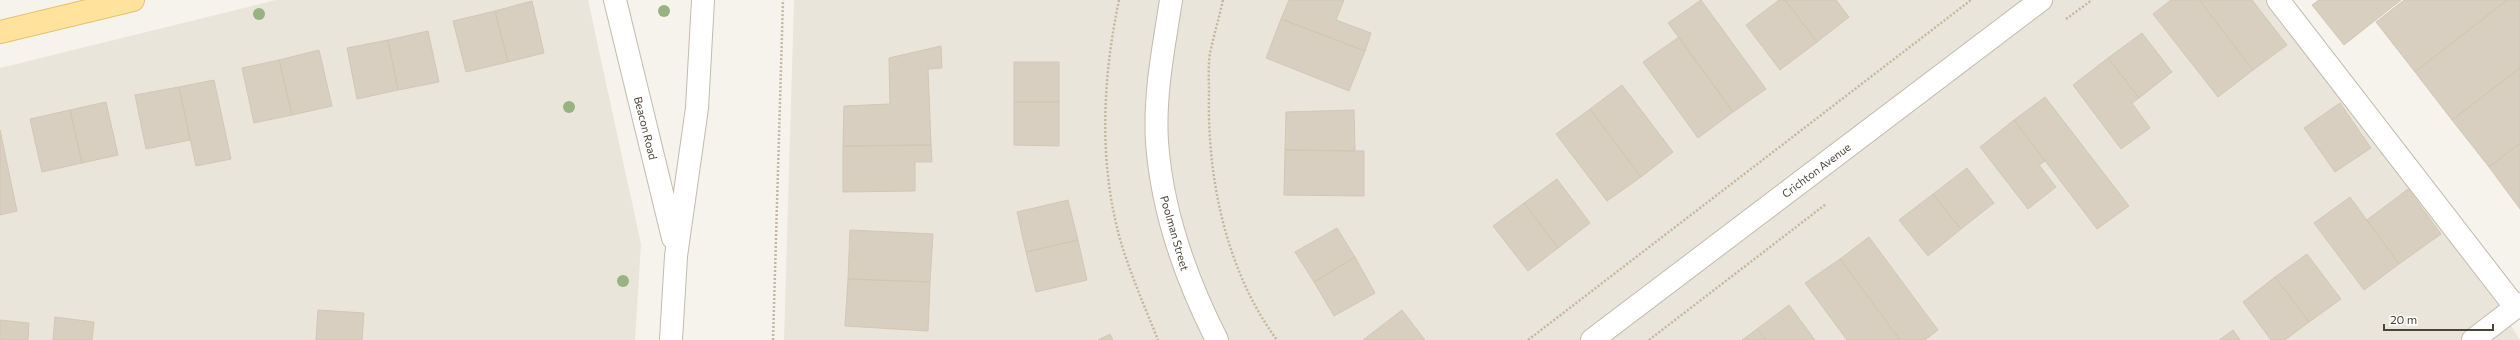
<svg xmlns="http://www.w3.org/2000/svg" width="2520" height="340" viewBox="0 0 2520 340" font-family="Commissioner,sans-serif">
	<style>
		.residential { fill: #eae5da }
		.building { fill: #d8cfc1; stroke: #d3c7b4 }
		.lines { fill: none; stroke-linecap: round; stroke-linejoin: round }
		.minor-casing { stroke: #c2bbae; stroke-width: 24 }
		.major-casing { stroke: #e6c16a; stroke-width: 24 }
		.path { stroke: #c4b79f; stroke-width: 2.5; stroke-dasharray: 2 2; stroke-linecap: butt }
		.minor { stroke: #fff; stroke-width: 22 }
		.major { stroke: #ffe39c; stroke-width: 22 }
		.tree { fill: #97b381 }
		.labels { text-anchor: middle; dominant-baseline: central; stroke-width: 3; stroke-linejoin: round; paint-order: stroke }
		.street-label { font-size: 11px; fill: #4b4439; stroke: #fff }
	</style>
	<rect width="100%" height="100%" fill="#f6f3ec"/>
	<!-- residential -->
	<path class="residential" d="M276,0H588L641,244L635,340H0V68Z
		M794,0H2269L2489,290L2520,340H784Z"/>
	<!-- building -->
	<path class="building" d="M1289,0H1344L1336,20L1371,33L1365,51L1281,19Z
		M1701,0L1766,89L1733,112L1668,23Z
		M1779,0H1785L1817,42L1780,70L1746,25Z
		M1785,0H1836L1849,17L1817,42Z
		M2171,0H2199L2253,70L2218,97L2153,14Z
		M2199,0H2252L2287,45L2253,70Z
		M2319,0H2401L2344,45L2312,5Z
		M2404,0H2507L2415,72L2376,22Z
		M2507,0H2520V68L2452,120L2415,72Z
		M532,1L544,53L508,62L495,11Z
		M495,11L508,62L466,72L453,21Z
		M1281,19L1365,51L1349,91L1266,58Z
		M428,31L439,82L398,90L388,40Z
		M2142,33L2172,72L2139,98L2108,58Z
		M1679,37L1733,112L1698,138L1643,62Z
		M388,40L398,90L357,99L347,48Z
		M941,46L942,68L928,69L931,145L843,146L844,106L890,104L889,58Z
		M319,50L332,106L292,115L279,60Z
		M2108,58L2139,98L2132,103L2150,128L2121,149L2073,85Z
		M279,60L292,115L254,123L242,68Z
		M1014,62H1059V102H1014Z
		M2520,68V143L2489,167L2452,120Z
		M214,80L231,159L196,166L179,87Z
		M1622,85L1673,152L1641,177L1590,109Z
		M179,87L190,140L146,149L135,95Z
		M2045,97L2129,206L2097,229L2014,120Z
		M106,102L118,155L82,163L70,110Z
		M1014,102H1059V146L1014,145Z
		M2340,103L2371,148L2335,172L2304,128Z
		M1590,109L1641,177L1607,201L1556,134Z
		M70,110L82,163L42,172L30,119Z
		M1354,110L1355,151L1285,150L1286,112Z
		M2014,120L2045,161L2039,165L2056,187L2028,209L1980,147Z
		M0,130L17,211L0,215Z
		M2520,143V209L2489,167Z
		M931,145L932,162H915V191L843,192V146Z
		M1285,150L1364,151V196L1284,195Z
		M1967,168L1994,203L1961,229L1933,194Z
		M1557,179L1590,223L1558,248L1524,203Z
		M2408,189L2441,234L2399,264L2367,220Z
		M1933,194L1961,229L1928,256L1899,220Z
		M2350,197L2399,264L2364,290L2314,223Z
		M1068,200L1078,240L1026,252L1017,212Z
		M1524,203L1558,248L1528,271L1493,226Z
		M1337,228L1355,257L1314,282L1295,252Z
		M850,230L933,234L930,282L848,279Z
		M1869,237L1938,330L1925,340H1900L1840,259Z
		M1078,240L1087,280L1036,292L1026,252Z
		M2307,254L2341,299L2309,322L2275,277Z
		M1355,257L1375,293L1334,316L1314,282Z
		M1840,259L1900,340H1847L1805,283Z
		M2275,277L2309,322L2285,340H2271L2243,302Z
		M848,279L930,282L928,331L845,326Z
		M1789,305L1815,340H1766L1757,329Z
		M318,310L364,313L362,340H316Z
		M1402,310L1425,340H1363Z
		M55,317L94,322L92,340H53Z
		M0,320L29,323L28,340H0Z
		M1757,329L1766,340H1742Z
		M2233,330L2240,340H2219Z
		M1110,334L1113,340H1098Z"/>
	<g class="lines">
		<defs>
			<path id="minor" d="M615,0L673,238
				M1171,0C1164,46 1154,94 1157,142C1162,212 1185,277 1217,340
				M2278,0L2516,308
				M671,340L676,256L697,108L703,0
				M1592,340L2041,0
				M2473,340L2520,304"/>
			<path id="major" d="M0,32L133,0"/>
		</defs>
		<!-- minor casing -->
		<use href="#minor" class="minor-casing"/>
		<!-- major casing -->
		<use href="#major" class="major-casing"/>
		<!-- path -->
		<path class="path" d="M1119,0C1102,81 1098,169 1123,249C1133,280 1146,310 1158,340
			M1223,0C1219,18 1214,35 1210,53C1208,66 1209,80 1209,93C1207,178 1226,271 1277,340
			M2066,19L2092,0
			M773,340L783,0
			M1528,340L1971,0
			M1649,340L1826,204"/>
		<!-- minor -->
		<use href="#minor" class="minor"/>
		<!-- major -->
		<use href="#major" class="major"/>
	</g>
	<!-- trees -->
	<g class="tree">
		<circle cx="664" cy="11" r="6"/>
		<circle cx="259" cy="14" r="6"/>
		<circle cx="569" cy="107" r="6"/>
		<circle cx="623" cy="281" r="6"/>
	</g>
	<g class="labels">
		<!-- street labels -->
		<g class="street-label">
			<text transform="translate(646 128) rotate(76)">Beacon Road</text>
			<text transform="translate(1816 170) rotate(-37)">Crichton Avenue</text>
			<text transform="translate(1175 233) rotate(74)">Poolman Street</text>
		</g>
	</g>
	<!-- scale -->
	<path d="M2384 324v6h109v-6" fill="none" stroke="#4b4439" stroke-width="2"/>
	<text x="2390" y="324" font-size="12" fill="#4b4439" stroke="#ffffff" stroke-width="3" paint-order="stroke">20 m</text>
</svg>
